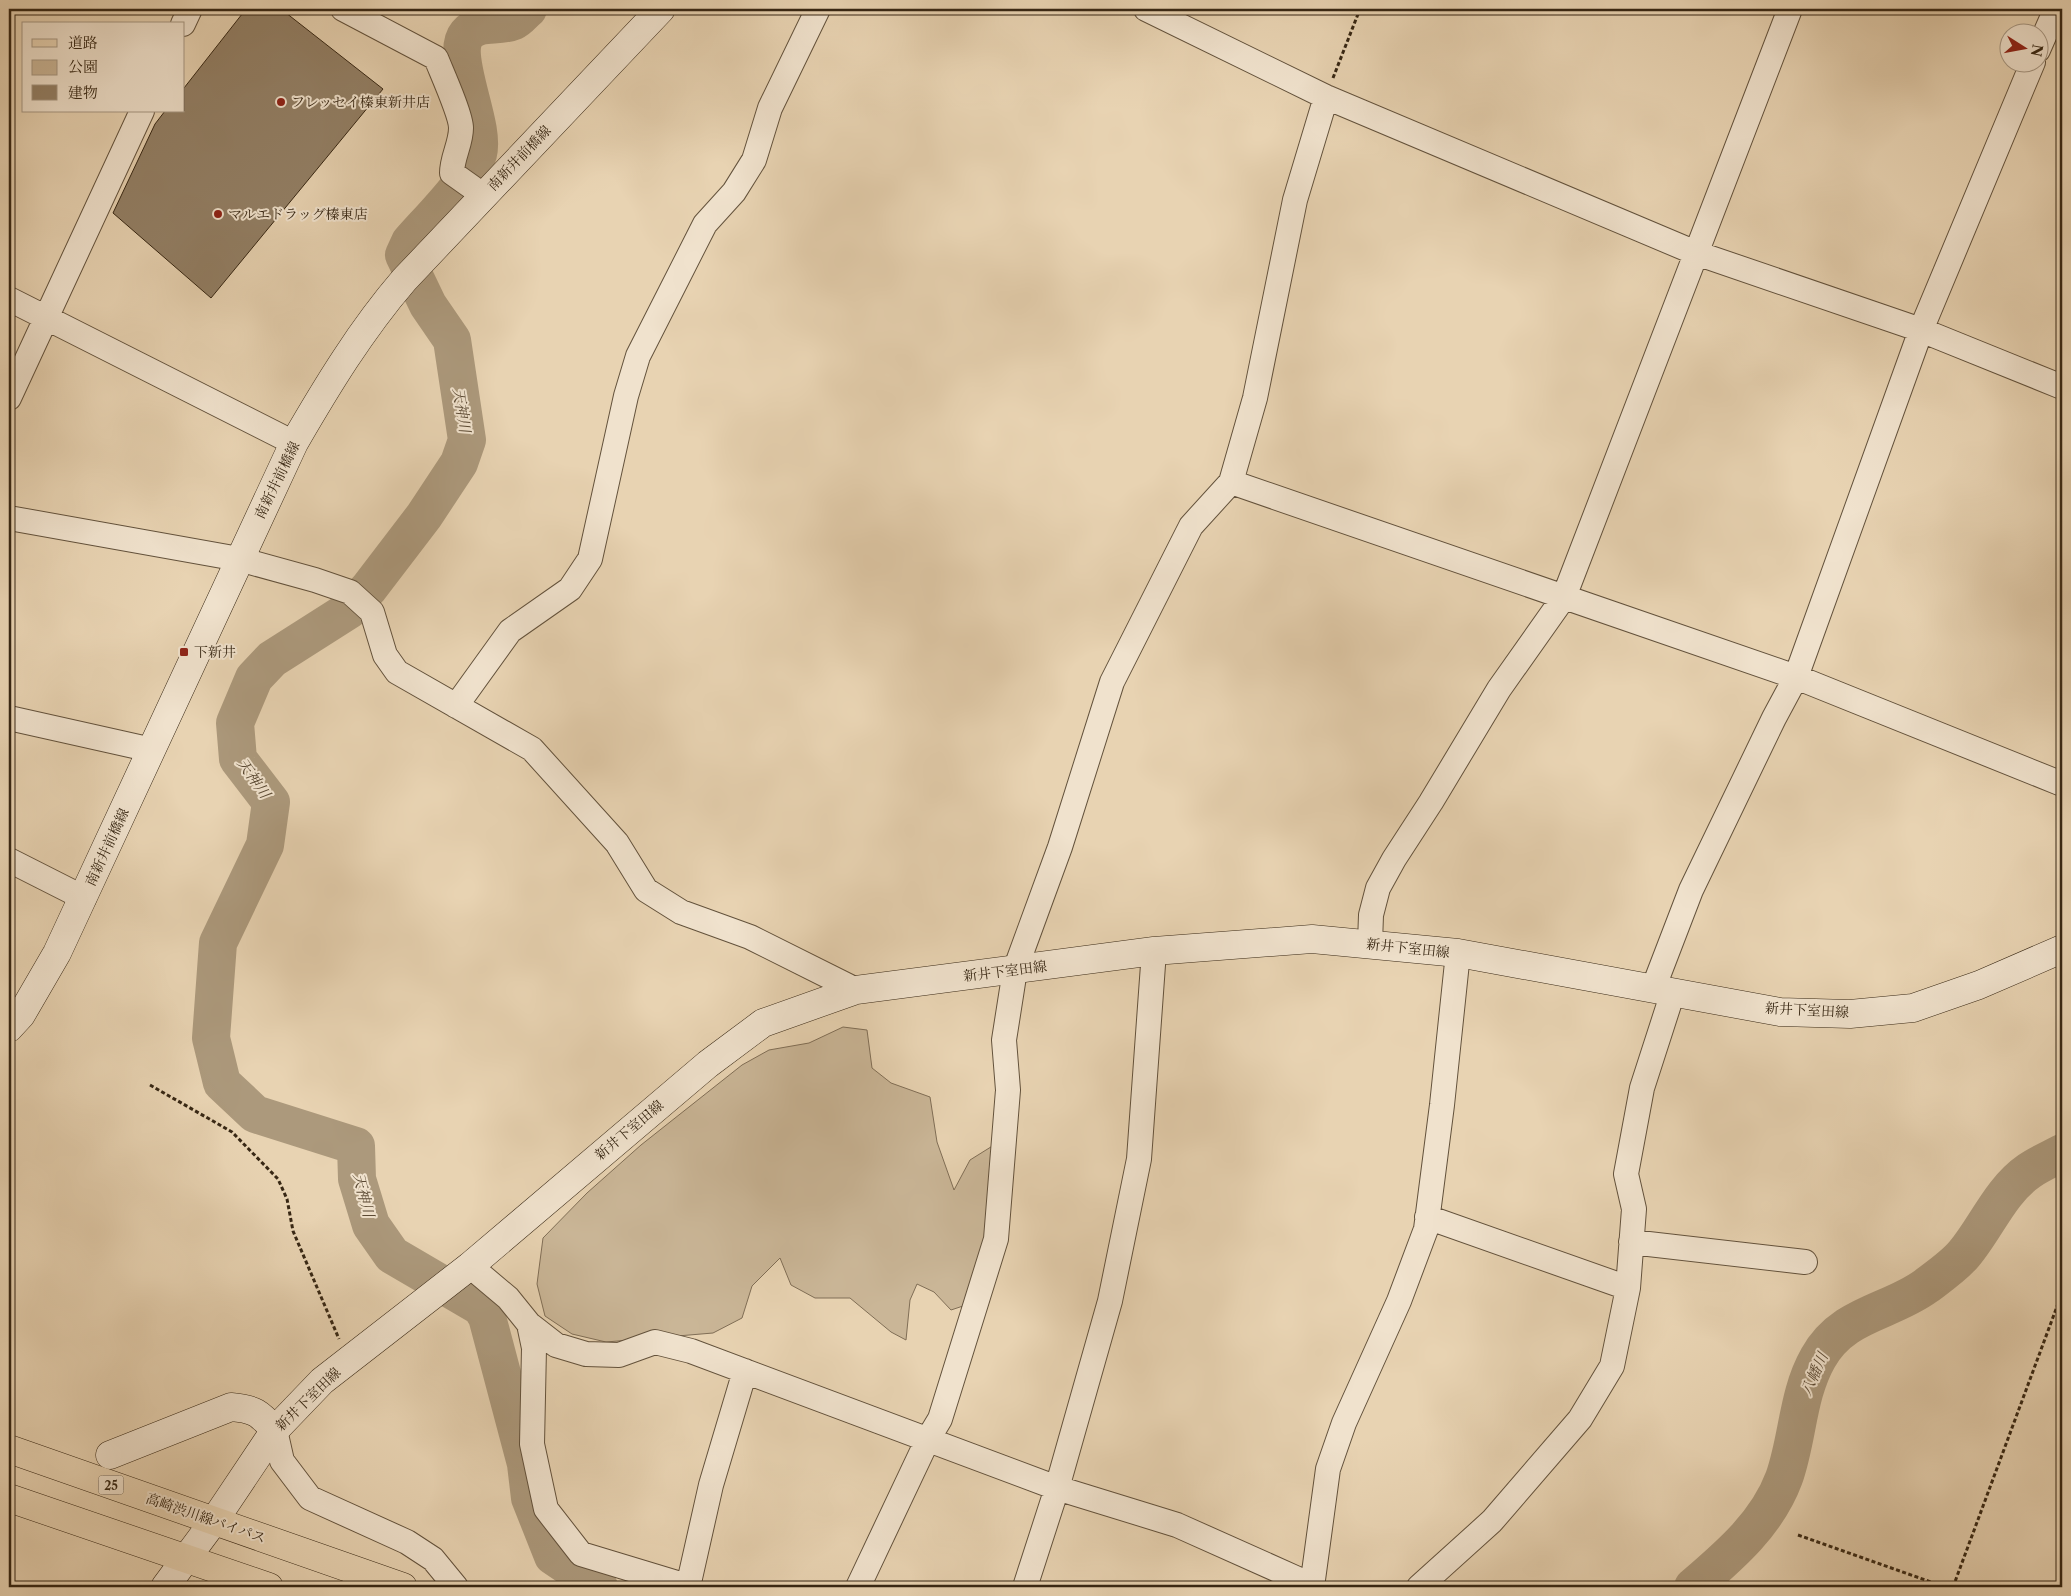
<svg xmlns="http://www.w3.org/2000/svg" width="2071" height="1596" viewBox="0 0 2071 1596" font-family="'Libre Caslon Text','Noto Serif JP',serif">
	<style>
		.green { fill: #cab697; stroke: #806e56 }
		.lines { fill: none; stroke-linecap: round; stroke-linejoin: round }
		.river { stroke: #ac997c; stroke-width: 38 }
		.building { fill: #938066; stroke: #372714 }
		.street-casing { stroke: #63523c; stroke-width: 26 }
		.secondary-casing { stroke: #372714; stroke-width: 29 }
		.primary-casing { stroke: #372714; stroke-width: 29 }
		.path { stroke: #372714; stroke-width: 3; stroke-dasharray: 4 2.5; stroke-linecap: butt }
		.street { stroke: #f0e2cd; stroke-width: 24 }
		.secondary { stroke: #f0e2cd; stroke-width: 28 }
		.primary { stroke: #e8d3b2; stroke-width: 28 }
		.poi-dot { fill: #8f2418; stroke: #f0e2cd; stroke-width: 2 }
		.labels { text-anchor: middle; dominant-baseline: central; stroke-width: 4; stroke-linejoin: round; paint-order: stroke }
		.shield { fill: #f0e2cd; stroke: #6e5f4c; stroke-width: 1 }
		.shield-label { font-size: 12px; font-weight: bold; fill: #372714 }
		.poi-label { font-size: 14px; fill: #372714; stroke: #f0e2cd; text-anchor: start }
		.street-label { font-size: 14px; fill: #372714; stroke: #f0e2cd }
		.water-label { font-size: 15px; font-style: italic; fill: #5a4933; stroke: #f0e2cd }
	</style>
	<rect width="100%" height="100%" fill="#e8d3b2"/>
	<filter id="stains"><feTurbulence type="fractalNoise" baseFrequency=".004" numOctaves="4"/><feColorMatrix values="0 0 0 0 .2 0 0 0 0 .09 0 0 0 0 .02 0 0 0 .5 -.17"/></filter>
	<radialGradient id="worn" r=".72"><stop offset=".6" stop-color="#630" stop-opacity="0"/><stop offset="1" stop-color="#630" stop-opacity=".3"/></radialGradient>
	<!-- green -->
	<path class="green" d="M843,1027L867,1030L872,1068L891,1083L930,1097L937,1142L954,1190L970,1160L994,1145L1004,1160L969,1304L951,1310L934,1292L917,1284L910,1300L906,1340L891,1332L850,1298H815L791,1285L780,1258L752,1286L742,1318L713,1333L606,1342L572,1334L545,1316L537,1284L543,1238L587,1193L641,1145L742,1065L769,1050L809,1043Z"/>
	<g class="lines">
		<!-- river -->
		<path class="river" d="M528,9C524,12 519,19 514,21C498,28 479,20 467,34C449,56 486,124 478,154C470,180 429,220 410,242L404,255L428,305L452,340L467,440L459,463L424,516L369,588L349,610L272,659L254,678L235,723L238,759L271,802L265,845L218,943L211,1038L222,1083L255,1114L356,1146L357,1179L371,1225L392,1255L481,1307L487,1317L526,1464L530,1498L553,1556L599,1587
			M1693,1587C1729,1556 1767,1524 1784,1478C1798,1439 1797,1395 1818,1358C1843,1313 1889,1313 1926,1286C1938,1277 1954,1266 1964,1254C1986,1228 2000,1191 2029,1171C2039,1164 2051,1159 2062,1153"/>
	</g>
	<!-- building -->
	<path class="building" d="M246,9H281L383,89L211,298L113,213L155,124L165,111H184V88Z"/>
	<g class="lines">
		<defs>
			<path id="street" d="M343,9L436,58C442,73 461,115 461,128C461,144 452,157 452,173L483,195
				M1146,9L1326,97L1696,253L1921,330L2062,387
				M183,24L190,9
				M2038,50L2056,9
				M9,299L294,443
				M9,398L142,111
				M1231,482L1796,677L2062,784
				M9,518L239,559L315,580L350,592L372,612L385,655L397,672L532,749L617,843L646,890L681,912L750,937L856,990
				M456,706L510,631L570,589L590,559L626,396L638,356L705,224L734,192L754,160L770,108L818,9
				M9,718L152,750
				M9,860L84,898
				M1370,943L1371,915L1378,888L1394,859L1431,802L1499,689L1564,597L1790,9
				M1653,989L1691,890L1774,718L1796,677L1921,330L2033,62
				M1427,1217L1628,1288
				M1631,1242L1805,1262
				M470,1266L508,1298L529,1324L534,1348L532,1444L546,1509L581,1554L690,1587
				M529,1324L556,1345L586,1354L619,1355L655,1342L691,1351L1057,1488L1177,1525L1300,1580L1313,1583
				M275,1430L282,1461L310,1498L407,1542L433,1559L456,1587
				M688,1587L711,1485L745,1371
				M858,1587L928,1439L940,1419L996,1239L1008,1090L1004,1040L1015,970L1060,847L1112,682L1191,526L1231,482L1255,398L1295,200L1326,97
				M1025,1587L1057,1488L1110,1301L1139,1159L1154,951
				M1312,1587L1328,1469L1344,1423L1399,1301L1426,1229L1442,1105L1458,953
				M1419,1587L1492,1521L1580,1419L1612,1366L1628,1288L1634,1209L1626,1174L1642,1088L1673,992"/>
			<path id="secondary" d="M9,1028L21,1015L57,953L294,443C327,386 361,330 404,280L661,9
				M110,1455L231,1407C255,1409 259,1413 275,1430
				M165,1587L214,1521L275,1430L322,1381L470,1266L708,1064L763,1023L856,990L1154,951L1312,939L1458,953L1780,1012L1850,1014L1913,1008L1979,985L2062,949"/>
			<path id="primary" d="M9,1449L403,1587
				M9,1498L269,1587"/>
		</defs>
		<!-- street casing -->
		<use href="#street" class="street-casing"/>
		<!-- secondary casing -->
		<use href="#secondary" class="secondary-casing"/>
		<!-- primary casing -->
		<use href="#primary" class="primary-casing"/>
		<!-- path -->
		<path class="path" d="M1333,78L1360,9
			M150,1085L232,1132L278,1179L287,1199L293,1231L339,1339
			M1798,1535L1945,1587
			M1953,1587L2062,1293"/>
		<!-- street -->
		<use href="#street" class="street"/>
		<!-- secondary -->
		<use href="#secondary" class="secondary"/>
		<!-- primary -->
		<use href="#primary" class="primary"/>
	</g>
	<!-- markers -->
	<g class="poi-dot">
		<circle cx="281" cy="102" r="5"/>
		<circle cx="218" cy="214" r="5"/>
		<rect x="179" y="647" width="10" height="10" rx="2.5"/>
	</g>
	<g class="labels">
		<!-- shield labels -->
		<rect class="shield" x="98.5" y="1475.5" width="25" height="19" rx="4"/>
		<g class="shield-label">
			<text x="111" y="1485">25</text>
		</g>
		<!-- poi labels -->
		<g class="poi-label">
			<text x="291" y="102">フレッセイ榛東新井店</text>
			<text x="228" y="214">マルエドラッグ榛東店</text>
			<text x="194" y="652">下新井</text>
		</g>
		<!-- street labels -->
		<g class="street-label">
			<text transform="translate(519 158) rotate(-46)">南新井前橋線</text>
			<text transform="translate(277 480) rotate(-64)">南新井前橋線</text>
			<text transform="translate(107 847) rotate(-65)">南新井前橋線</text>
			<text transform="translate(1408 948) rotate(6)">新井下室田線</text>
			<text transform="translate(1005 971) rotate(-7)">新井下室田線</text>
			<text transform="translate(1807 1010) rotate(3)">新井下室田線</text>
			<text transform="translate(629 1130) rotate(-40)">新井下室田線</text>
			<text transform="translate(308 1399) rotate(-44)">新井下室田線</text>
			<text transform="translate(206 1518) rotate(19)">高崎渋川線バイパス</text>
		</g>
		<!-- water labels -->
		<g class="water-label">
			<text transform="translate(462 410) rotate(81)">天神川</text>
			<text transform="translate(254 778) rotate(55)">天神川</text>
			<text transform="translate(364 1195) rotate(76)">天神川</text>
			<text transform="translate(1814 1374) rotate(-66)">八幡川</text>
		</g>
	</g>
	<!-- margin -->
	<rect width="2071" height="1596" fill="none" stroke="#e8d3b2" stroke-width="30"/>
	<rect x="10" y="10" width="2051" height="1576" fill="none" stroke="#372714" stroke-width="2.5"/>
	<rect x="15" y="15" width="2041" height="1566" fill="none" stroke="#372714"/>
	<!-- legend -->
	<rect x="22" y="22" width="162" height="90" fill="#f0e2cd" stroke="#a69783"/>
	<rect x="32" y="39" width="25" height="8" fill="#e8d3b2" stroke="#a69783"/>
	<text x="68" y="48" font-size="15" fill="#372714">道路</text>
	<rect x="32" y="60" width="25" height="15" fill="#cab697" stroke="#a69783"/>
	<text x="68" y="72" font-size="15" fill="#372714">公園</text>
	<rect x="32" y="85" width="25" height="15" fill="#938066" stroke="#a69783"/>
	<text x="68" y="98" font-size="15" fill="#372714">建物</text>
	<!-- north arrow -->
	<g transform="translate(2024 48) rotate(101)"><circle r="24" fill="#f0e2cd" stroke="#a69783"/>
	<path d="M0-4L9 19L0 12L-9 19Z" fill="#8f2418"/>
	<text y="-8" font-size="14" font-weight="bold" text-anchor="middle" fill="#372714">N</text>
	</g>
	<rect width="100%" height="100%" filter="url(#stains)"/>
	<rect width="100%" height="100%" fill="url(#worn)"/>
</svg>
